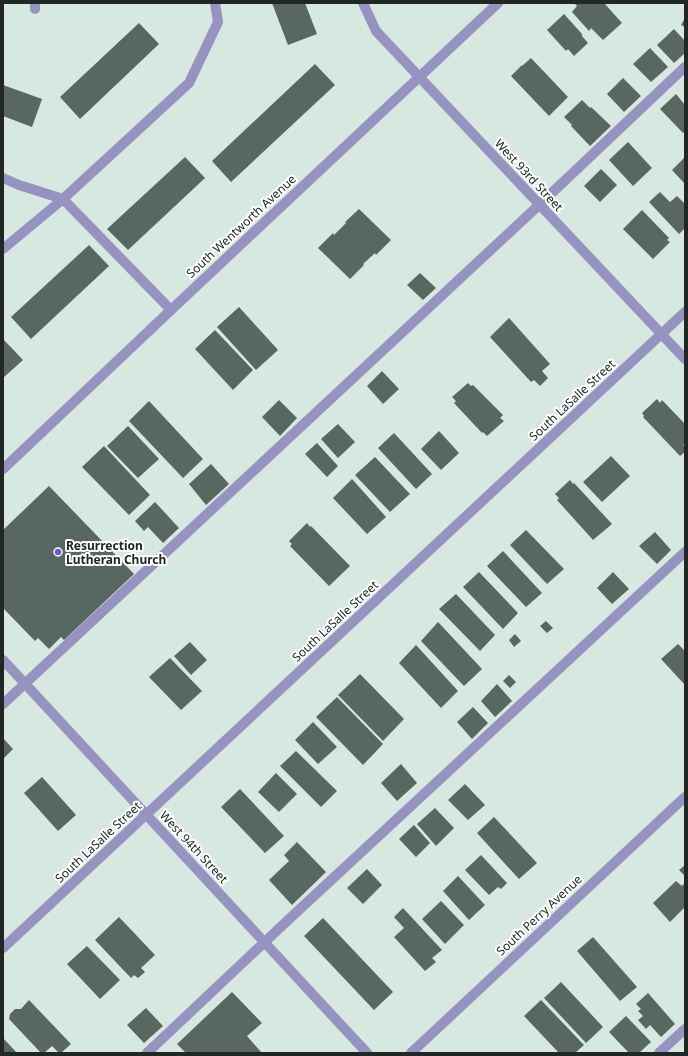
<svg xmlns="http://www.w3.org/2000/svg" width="688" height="1056" viewBox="0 0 688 1056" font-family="'Noto Sans',sans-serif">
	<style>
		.building { fill: #586760 }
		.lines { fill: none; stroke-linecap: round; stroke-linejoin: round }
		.service { stroke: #9793c1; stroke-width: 10 }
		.minor { stroke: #9793c1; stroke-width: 10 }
		.poi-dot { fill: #7057d0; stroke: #fff; stroke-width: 1.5 }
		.labels { text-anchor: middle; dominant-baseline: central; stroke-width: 4; stroke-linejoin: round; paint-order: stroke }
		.street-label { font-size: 12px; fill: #202724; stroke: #fff }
		.poi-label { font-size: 12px; font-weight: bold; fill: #202724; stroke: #fff; text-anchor: start }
	</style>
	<rect width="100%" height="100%" fill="#d7e8e0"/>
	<!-- building -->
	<path class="building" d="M272,3H305L317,34L288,45Z
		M574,3H604L622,23L603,40L591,28L589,31L572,12L577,6Z
		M564,14L582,34V36L588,43L574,56L568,49L566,51L547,30Z
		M685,18V27L681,25Z
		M139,23L159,44L80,119L60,97Z
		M674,29L685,41V53L674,63L657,45Z
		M650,48L668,67L651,82L633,64Z
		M531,58L568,97L549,116L511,76L522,65V66Z
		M315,64L335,85L231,182L212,161Z
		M623,78L641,96L624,112L607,94Z
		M3,85L42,99L32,127L3,116Z
		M676,94L685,105V131L683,133L660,109Z
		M582,100L590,108L591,107L611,126L590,146L571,126L572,125L564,117Z
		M628,142L652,168L633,186L609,160Z
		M185,157L205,178L128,250L107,229Z
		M685,157V184L672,170Z
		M601,169L617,185L600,202L584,186Z
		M660,192L670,202L677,196L685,204V228L679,234L649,202Z
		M359,209L391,240L376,255L375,253L363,264L364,265L350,279L318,248L333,233L334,235L346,223L345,222Z
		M642,210L669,238L667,240L670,242L653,259L623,229Z
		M89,245L109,266L31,339L11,317Z
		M420,273L436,288L423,300L407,285Z
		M239,307L278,350L256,370L217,327Z
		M509,318L550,364L542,371L548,378L540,386L534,380L531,382L490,337Z
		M215,330L253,370L233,390L195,349Z
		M3,339L23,360L3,378Z
		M382,371L399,389L383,404L367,386Z
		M468,383L471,386L473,385L503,415L500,418L504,421L487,436L483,432L482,433L454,403L456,401L452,397Z
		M657,399L660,403L662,400L685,424V444L683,445L685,447V452L680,456L643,417L644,416L642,413Z
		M279,400L297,418L280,436L262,417Z
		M149,401L203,459L183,478L129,421Z
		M338,424L355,442L338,458L321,439Z
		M128,426L159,459L138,478L107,446Z
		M439,431L459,453L441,470L421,449Z
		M394,433L432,474L416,489L378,448Z
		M317,443L338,466L327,477L305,454Z
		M104,446L150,495L129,515L82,467Z
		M611,456L630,476L602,502L583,482Z
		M375,457L410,494L390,512L355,475Z
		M211,464L229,484L206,505L189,484Z
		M352,479L386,517L367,534L333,498Z
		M570,480L573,484L574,483L612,524L593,540L557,500L559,498L555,494Z
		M49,486L134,574L64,640L61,637L49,649L38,638L35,641L3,608V530Z
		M155,502L179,528L163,543L148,527L144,531L135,521Z
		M307,523L310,527L311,526L350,566L329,586L290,546L292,544L289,541Z
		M526,530L564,569L547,584L510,545Z
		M655,532L671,550L657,564L639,546Z
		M503,551L542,593L526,607L487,566Z
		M479,572L518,613L503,629L463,587Z
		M613,572L629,589L612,604L597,588Z
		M456,594L495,635L480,651L439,609Z
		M546,621L553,628L547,633L540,626Z
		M438,622L482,669L464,686L421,641Z
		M515,634L521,641L514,647L509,640Z
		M190,642L207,660L191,675L174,656Z
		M678,644L685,651V685L661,659Z
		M416,645L458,691L441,708L399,663Z
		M170,658L202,691L181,710L149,677Z
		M360,674L404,719L383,741L338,695Z
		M509,675L516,682L510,688L503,681Z
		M497,684L512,701L495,717L481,701Z
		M337,697L383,744L363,765L316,717Z
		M473,707L488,723L472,739L457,722Z
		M313,722L337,747L318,764L295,740Z
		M3,738L13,749L3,759Z
		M296,751L337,791L321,807L280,766Z
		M401,764L417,783L397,801L381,783Z
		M276,773L297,794L279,812L258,792Z
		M42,777L76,815L58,831L24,793Z
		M465,784L485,805L468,820L448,800Z
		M240,789L284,836L265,853L221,807Z
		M435,808L454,828L436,846L417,824Z
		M494,817L537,863L519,879L477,833Z
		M414,825L430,843L416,857L399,839Z
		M297,842L326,872L292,905L269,880L289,861L284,855Z
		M481,855L507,883L501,889L498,887L489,895L465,870Z
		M685,865V876L679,870Z
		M367,869L382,885L363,904L347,888Z
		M458,876L485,905L469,920L443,891Z
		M676,881L682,886L683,884L685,886V907L670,922L653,903Z
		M441,901L464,925L445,944L422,919Z
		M403,908L442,950L432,958L436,962L425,971L394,937L404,928L394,917Z
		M119,917L155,955L141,968L145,972L138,978L134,975L131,978L95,940Z
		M323,918L393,992L374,1010L304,936Z
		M593,937L637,987L620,1001L577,951Z
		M87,946L120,980L100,999L67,964Z
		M561,982L603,1027L586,1043L544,998Z
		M232,992L262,1023L247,1036L262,1053H186L177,1044Z
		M648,993L675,1024L661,1037L650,1025L646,1029L638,1020L643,1016L638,1011L641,1009L636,1004Z
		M29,1000L71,1044L61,1053H59L52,1046L44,1053H41L9,1019L10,1014L15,1009H21Z
		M541,1000L584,1045L575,1053H559L524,1016Z
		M146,1008L163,1026L144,1043L127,1025Z
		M626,1016L651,1042L639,1053H629L609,1032Z
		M3,1038L17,1053H3Z"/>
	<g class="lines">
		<!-- service -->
		<path class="service" d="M3,178L19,185L63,199L171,310
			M3,249L63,199L189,83L218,22L215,3
			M3,704L539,205L685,67
			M147,1053L287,921L685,552
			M659,1053L685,1029"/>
		<!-- minor -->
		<path class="minor" d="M35,3V9
			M363,3L376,31L685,359
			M3,469L171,310L498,3
			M3,660L367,1053
			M3,948L685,312
			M411,1053L685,797"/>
	</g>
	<!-- markers -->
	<circle class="poi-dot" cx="58" cy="552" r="4"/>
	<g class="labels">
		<!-- street labels -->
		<g class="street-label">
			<text transform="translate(529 175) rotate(47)">West 93rd Street</text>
			<text transform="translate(241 226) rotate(-43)">South Wentworth Avenue</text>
			<text transform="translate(572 400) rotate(-43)">South LaSalle Street</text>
			<text transform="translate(335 621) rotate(-43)">South LaSalle Street</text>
			<text transform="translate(98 842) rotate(-43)">South LaSalle Street</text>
			<text transform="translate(194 847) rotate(47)">West 94th Street</text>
			<text transform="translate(539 915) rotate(-43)">South Perry Avenue</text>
		</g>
		<!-- poi labels -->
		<g class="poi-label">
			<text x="66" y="545">Resurrection<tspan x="66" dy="14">Lutheran Church</tspan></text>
		</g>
	</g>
	<!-- border -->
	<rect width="688" height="1056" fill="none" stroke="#202724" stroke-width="8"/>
</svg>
